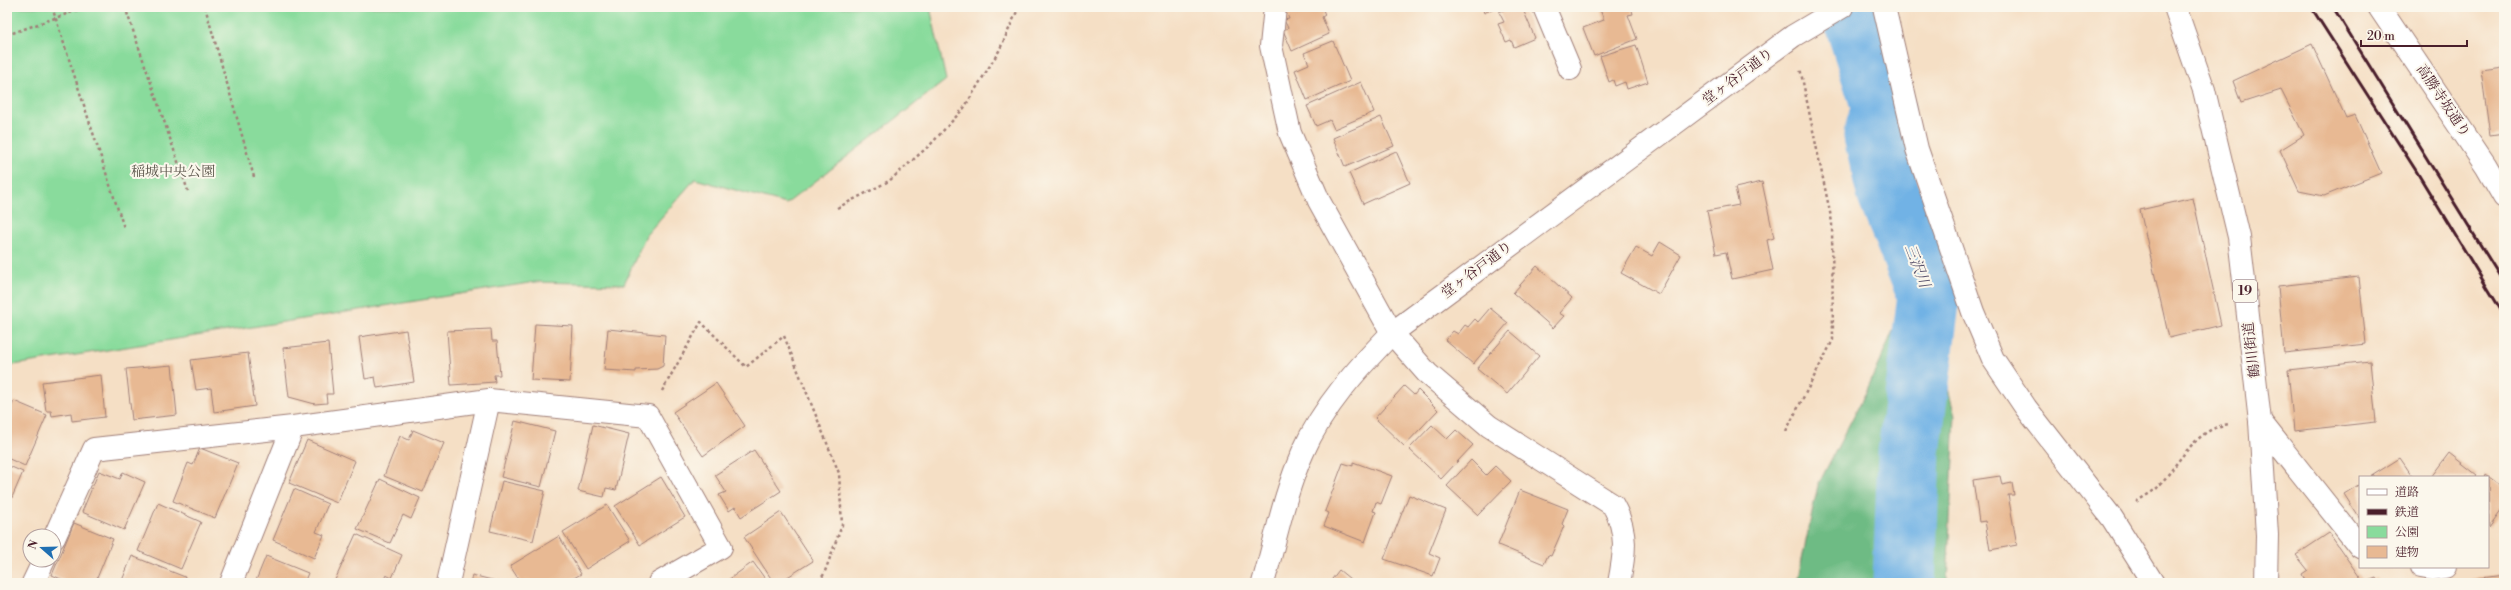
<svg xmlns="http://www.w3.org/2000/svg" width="2511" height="590" viewBox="0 0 2511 590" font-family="'Libre Bodoni','Noto Serif JP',serif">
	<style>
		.green { fill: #89db9c; stroke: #6a7d64 }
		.forest { fill: #6ebb84; stroke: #5c6d58 }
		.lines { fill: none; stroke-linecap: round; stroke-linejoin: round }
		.river { stroke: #71b2e5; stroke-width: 63 }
		.building { fill: #e8b993 }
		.street-casing { stroke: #a07f78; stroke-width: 24 }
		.secondary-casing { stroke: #a07f78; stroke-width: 24 }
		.primary-casing { stroke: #a07f78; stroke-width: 24 }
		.path { stroke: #a07f78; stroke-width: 2.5; stroke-dasharray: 3 3; stroke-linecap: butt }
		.street { stroke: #fff; stroke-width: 22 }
		.secondary { stroke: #fff; stroke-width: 22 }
		.primary { stroke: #fff; stroke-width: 22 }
		.rail { stroke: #4a1f2b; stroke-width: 3 }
		.labels { text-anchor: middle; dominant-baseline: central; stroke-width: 4; stroke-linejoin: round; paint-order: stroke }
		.shield { fill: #fbf7ec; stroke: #7f6065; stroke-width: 1 }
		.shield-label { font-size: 13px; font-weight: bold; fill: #4a1f2b }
		.street-label { font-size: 14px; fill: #4a1f2b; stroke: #fbf7ec }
		.park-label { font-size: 14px; fill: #5d574d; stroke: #fbf7ec }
		.water-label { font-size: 15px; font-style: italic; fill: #58526c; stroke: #fbf7ec }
	</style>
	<rect width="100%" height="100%" fill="#fbf7ec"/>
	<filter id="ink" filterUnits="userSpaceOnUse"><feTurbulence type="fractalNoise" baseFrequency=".025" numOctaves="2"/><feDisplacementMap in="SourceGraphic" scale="8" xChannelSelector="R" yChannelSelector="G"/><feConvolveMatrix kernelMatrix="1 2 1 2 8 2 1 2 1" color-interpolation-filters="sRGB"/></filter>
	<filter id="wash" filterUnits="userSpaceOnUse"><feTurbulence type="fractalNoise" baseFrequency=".012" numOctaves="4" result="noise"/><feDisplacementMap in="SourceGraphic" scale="16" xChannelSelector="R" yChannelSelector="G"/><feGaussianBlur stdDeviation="0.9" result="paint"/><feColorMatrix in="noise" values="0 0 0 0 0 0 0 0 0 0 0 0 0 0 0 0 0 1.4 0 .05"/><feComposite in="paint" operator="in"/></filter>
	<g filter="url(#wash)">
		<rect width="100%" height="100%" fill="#f5dfc5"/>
		<!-- green -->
		<path class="green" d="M7,7H930L946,80L786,204L695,179L646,235L624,284L535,282L7,366Z"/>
		<!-- forest -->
		<path class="forest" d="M1918,274L1955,415L1947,583H1797L1818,485L1866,392Z"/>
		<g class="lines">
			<!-- river -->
			<path class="river" d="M1851,7L1883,107L1875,136L1888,192L1929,295L1909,452L1904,583"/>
		</g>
		<g id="blocks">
			<!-- building -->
			<path class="building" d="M1284,7H1322L1325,15L1322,17L1329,34L1292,51L1283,30L1288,28L1284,20L1289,19Z
				M1482,7H1496L1484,13Z
				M1510,7H1522L1535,38L1514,47L1511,40L1506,42L1498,24L1504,22L1499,12Z
				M1599,7H1631L1633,14L1628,15L1637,39L1594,56L1583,28L1604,20Z
				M1333,41L1350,81L1307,100L1295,70L1309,64L1304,53Z
				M2312,44L2346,118L2355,115L2381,173L2324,196L2299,191L2280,150L2304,135L2281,90L2241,103L2233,81Z
				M1636,45L1648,82L1627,89L1625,82L1615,86L1613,80L1609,82L1600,56Z
				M2504,67V133L2490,135L2481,70Z
				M1361,82L1374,112L1334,129L1330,120L1316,126L1307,106Z
				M1381,117L1394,146L1345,167L1333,138Z
				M1396,151L1410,183L1363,204L1349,173Z
				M1762,182L1774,238L1767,240L1773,270L1732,279L1726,252L1716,254L1707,211L1739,205L1735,188Z
				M2193,198L2221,325L2169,338L2140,210Z
				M1660,242L1681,255L1659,294L1621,273L1636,247L1652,256Z
				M1537,266L1572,298L1559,313L1564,316L1553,328L1513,293Z
				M2359,277L2366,344L2284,353L2278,286Z
				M1490,308L1508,323L1473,364L1445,340L1453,331L1458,334L1465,325L1468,327L1475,319L1478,322Z
				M535,324L573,326L570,382L531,380Z
				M491,329L492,341H497L500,375H494L495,382L451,385L447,331Z
				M608,329L665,335L663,366L657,369L636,370V372L604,370Z
				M406,330L414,382L377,388L375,377L365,379L359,337Z
				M1510,331L1539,356L1507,394L1477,369Z
				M328,343L333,394H326L327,403L315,404L289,397L283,348Z
				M248,353L255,406L214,412L211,388L196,390L191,360Z
				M2370,361L2376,422L2294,431L2288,370Z
				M172,365L177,415L132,420L126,369Z
				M101,375L105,417L72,421L71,413L52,416L51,411H46L42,382Z
				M716,383L745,426L703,456L673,412Z
				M1404,386L1414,395L1418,390L1438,410L1404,446L1375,418Z
				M14,401L47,415L25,466L7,458V416Z
				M515,421L555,431L541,487L501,477Z
				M593,425L629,434L616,490L606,488L604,497L578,491Z
				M1432,425L1447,439L1456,430L1473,445L1441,479L1409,449Z
				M413,430L444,443L423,492L384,476L400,436L409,440Z
				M307,440L355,461L337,503L289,483Z
				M200,448L238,463L215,518L173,501L188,463L193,465Z
				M754,450L781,491L741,517L735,507L729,511L719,495L726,492L715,475Z
				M2449,453L2477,475L2475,477H2431Z
				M2400,458L2413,477H2370Z
				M1471,460L1486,475L1495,466L1511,481L1478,515L1447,486Z
				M1353,462L1392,476L1381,504L1376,502L1373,511L1376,512L1365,542L1324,526L1329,513L1325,511L1343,463L1353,466Z
				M7,465L23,472L7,509Z
				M99,471L120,479L123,472L145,482L124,530L82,512Z
				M2485,474L2504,488V507L2489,528L2488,477H2484Z
				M2000,476L2002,485L2012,483L2014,495H2008L2017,545L1990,550L1985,521L1979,522L1973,480Z
				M661,477L685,517L640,545L615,506Z
				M380,479L420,498L411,519L403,515L390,543L357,529Z
				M502,481L545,491L533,541L490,531Z
				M2360,484V519L2344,494Z
				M294,489L328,504L316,532L324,535L314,558L273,540Z
				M1520,490L1568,509L1562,524L1564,526L1551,556L1548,555L1544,564L1498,545Z
				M1409,495L1446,510L1429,553L1440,558L1433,576L1384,559Z
				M158,503L201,522L181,569L138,551Z
				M607,505L630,541L586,569L563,532Z
				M781,512L813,561L778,583H774L744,537Z
				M74,523L113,539L95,583H70L52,575Z
				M2329,533L2361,579L2356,583H2306L2302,574L2308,570L2296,555Z
				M356,534L402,555L392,578L386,575L382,583H341L335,580Z
				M559,536L581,574L565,583H521L510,566Z
				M132,556L185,577L183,583H121Z
				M266,556L308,573L304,583H255Z
				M753,562L768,583H724Z
				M1339,570L1355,583H1329Z
				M472,575L500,582V583H470Z
				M2504,575V583H2473V579Z
				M2376,578L2378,583H2369L2368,581Z
				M1551,579L1561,583H1549Z"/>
		</g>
	</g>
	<g filter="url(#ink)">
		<use href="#blocks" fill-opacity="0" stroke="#a07f78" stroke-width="1"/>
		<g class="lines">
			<defs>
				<path id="street" d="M1275,7L1271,46L1290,133L1319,201L1392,333L1427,373L1489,426L1613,505C1628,532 1625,553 1619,583
					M1544,7L1570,69
					M1884,7L1917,149L1973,312L1993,359L2026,408L2112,518L2153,583
					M2379,7L2486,166L2504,197
					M2260,421L2360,547
					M54,538L94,449L293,427L489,400L648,416L721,547L659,583
					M2421,567L2432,569L2445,567
					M33,583L44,560
					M231,583L293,427
					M448,583L489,400"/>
				<path id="secondary" d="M1263,583C1276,539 1284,494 1303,452C1323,406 1358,368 1392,333L1793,36L1842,7"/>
				<path id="primary" d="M2175,7L2204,90L2239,237L2260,421L2267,535L2266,583"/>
			</defs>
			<!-- street casing -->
			<use href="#street" class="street-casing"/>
			<!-- secondary casing -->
			<use href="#secondary" class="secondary-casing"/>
			<!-- primary casing -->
			<use href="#primary" class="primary-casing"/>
			<!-- path -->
			<path class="path" d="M52,7L124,228
				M125,7L188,191
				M205,7L254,177
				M7,35L86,7
				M837,208L889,181L931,144L964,108L999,51L1019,7
				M7,343L9,349
				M662,391L701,322L746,367L784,336L839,473L842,525L824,574L818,583
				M1786,431L1833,340L1832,222L1800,68
				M2136,502C2143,497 2151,493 2157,488C2179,464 2195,428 2230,424"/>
			<!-- street -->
			<use href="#street" class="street"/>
			<!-- secondary -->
			<use href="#secondary" class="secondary"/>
			<!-- primary -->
			<use href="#primary" class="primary"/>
			<!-- rail -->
			<path class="rail" d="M2311,7L2415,169L2504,315
				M2333,7L2504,283"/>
		</g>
	</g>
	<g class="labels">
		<!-- shield labels -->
		<rect class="shield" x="2233" y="280" width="24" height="22" rx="3"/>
		<g class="shield-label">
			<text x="2245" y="291">19</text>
		</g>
		<!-- street labels -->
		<g class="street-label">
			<text transform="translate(1738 77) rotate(-37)">堂ヶ谷戸通り</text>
			<text transform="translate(2443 101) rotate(56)">高勝寺坂通り</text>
			<text transform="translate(1477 270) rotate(-37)">堂ヶ谷戸通り</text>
			<text transform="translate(2252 350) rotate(-97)">鶴川街道</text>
		</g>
		<!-- park labels -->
		<g class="park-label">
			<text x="173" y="172">稲城中央公園</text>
		</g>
		<!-- water labels -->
		<g class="water-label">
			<text transform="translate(1917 266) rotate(69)">三沢川</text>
		</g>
	</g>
	<!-- margin -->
	<rect width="2511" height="590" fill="none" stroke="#fbf7ec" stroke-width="24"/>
	<!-- legend -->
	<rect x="2359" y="476" width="130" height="92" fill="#fbf7ec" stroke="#b4a19f"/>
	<rect x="2367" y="489" width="20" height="6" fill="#ffffff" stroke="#b4a19f"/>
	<text x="2395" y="496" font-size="12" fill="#4a1f2b">道路</text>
	<rect x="2367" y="509" width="20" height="6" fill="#4a1f2b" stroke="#b4a19f"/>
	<text x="2395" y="516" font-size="12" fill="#4a1f2b">鉄道</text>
	<rect x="2367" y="526" width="20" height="12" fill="#89db9c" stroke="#b4a19f"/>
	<text x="2395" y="536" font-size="12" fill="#4a1f2b">公園</text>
	<rect x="2367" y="546" width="20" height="12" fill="#e8b993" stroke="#b4a19f"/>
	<text x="2395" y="556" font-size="12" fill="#4a1f2b">建物</text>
	<!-- north arrow -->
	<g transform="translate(42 548) rotate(290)"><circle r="19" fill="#fbf7ec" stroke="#b4a19f"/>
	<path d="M0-3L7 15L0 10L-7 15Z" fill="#1f6fb2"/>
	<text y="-6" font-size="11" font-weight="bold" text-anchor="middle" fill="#4a1f2b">N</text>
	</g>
	<!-- scale -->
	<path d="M2361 40v6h106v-6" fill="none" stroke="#4a1f2b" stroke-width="2"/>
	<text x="2367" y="40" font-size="12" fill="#4a1f2b" stroke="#fbf7ec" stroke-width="3" paint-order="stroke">20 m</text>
</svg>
